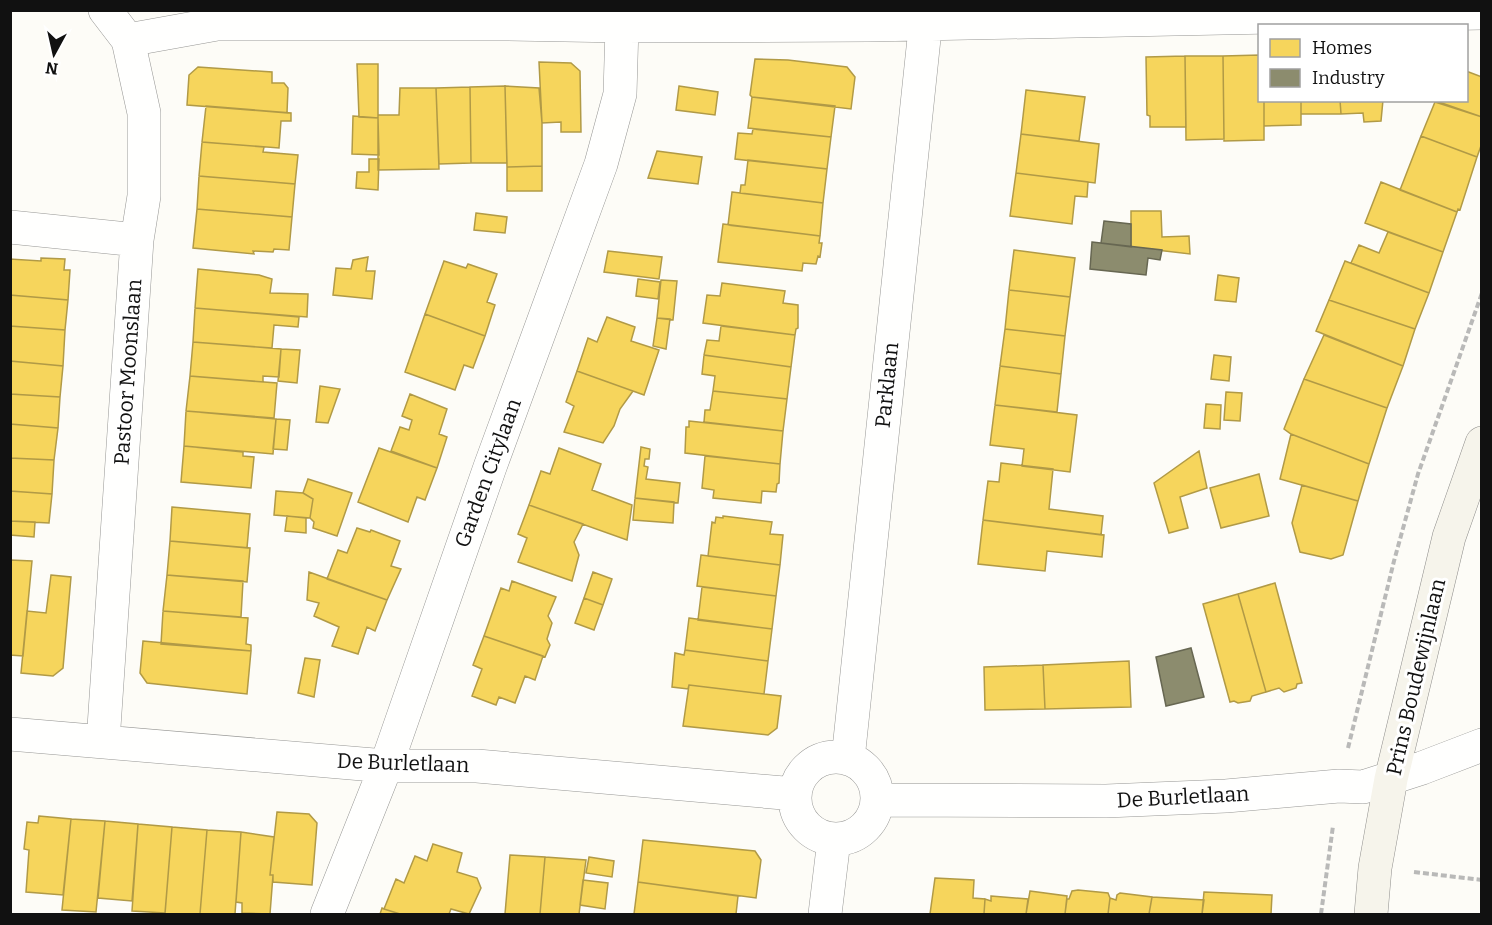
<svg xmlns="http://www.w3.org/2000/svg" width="1492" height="925" viewBox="0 0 1492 925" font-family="Bitter,serif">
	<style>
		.homes { fill: #f6d55c; stroke: #b19a46; stroke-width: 1.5 }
		.industry { fill: #8c8c6e; stroke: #676752; stroke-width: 1.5 }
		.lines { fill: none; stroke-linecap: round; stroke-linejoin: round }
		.street-casing { stroke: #979795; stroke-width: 34 }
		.secondary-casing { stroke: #8e8d8b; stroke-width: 34 }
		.path { stroke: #b9b9b8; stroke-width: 4; stroke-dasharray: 6 3; stroke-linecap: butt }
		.street { stroke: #fffffe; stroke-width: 33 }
		.secondary { stroke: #f6f4eb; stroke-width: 33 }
		.labels { text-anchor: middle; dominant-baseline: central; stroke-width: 6; stroke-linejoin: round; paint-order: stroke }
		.street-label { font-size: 21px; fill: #111; stroke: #fff }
	</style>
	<rect width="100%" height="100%" fill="#fdfcf7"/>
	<!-- homes -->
	<path class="homes" d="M1260,55V100H1264V140L1224,141L1223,56Z
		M1185,56L1186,127H1150V116L1147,115L1146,57Z
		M1185,56H1223L1224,139L1186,140Z
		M755,59L788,60L847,67L855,77L851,109L752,97L750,95Z
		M539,62L571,63L580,71L581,132H561V122L542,123Z
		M357,64H378V118L359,117Z
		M198,67L272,72V83H284L288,88L287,113L187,105L189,75Z
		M1466,71L1482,77V117L1433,100H1466Z
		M505,86L507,163H471L470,87Z
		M505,86L539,88L542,123V166L507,167Z
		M679,86L718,92L715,115L676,110Z
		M470,87L471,163L439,164L436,88Z
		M400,88H436L439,169L378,170V115H399Z
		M1026,90L1085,97L1079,141L1021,134Z
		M752,97L835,106L831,137L748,128Z
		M1264,100H1301V125L1264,126Z
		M1301,100H1340L1341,114H1301Z
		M1340,100H1383L1381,121L1364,122L1363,113L1341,114Z
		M1435,102L1482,117V143L1477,157L1421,136Z
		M206,106L291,113V121H281L279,148L202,142Z
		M353,116L378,118L379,155L352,154Z
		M753,129L831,137L827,169L735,159L738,133L752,134Z
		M1021,134L1099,144L1095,183L1016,173Z
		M1421,136L1477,157L1460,210L1458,209L1457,212L1400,190Z
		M202,142L264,147L263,152L298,155L295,184L199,176Z
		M657,151L702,157L698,184L648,178Z
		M369,159H379L378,190L356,188L357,172H369Z
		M748,160L827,169L823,203L740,193L741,185H745Z
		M542,166V191H507V167Z
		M1016,173L1088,182L1087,197L1075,196L1072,224L1010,216Z
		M199,176L295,184L292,217L197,209Z
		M1381,182L1457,212L1443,252L1365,223Z
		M732,192L823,203L820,236L728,225Z
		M197,209L292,217L289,250L274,249L273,252L253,251L254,254L193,248Z
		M1131,211H1161L1162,237L1189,236L1190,254L1131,247Z
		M476,213L507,217L505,233L474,230Z
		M723,224L820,236L819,243H822L820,257L818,256L816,264L803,263L802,271L718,262Z
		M1388,232L1443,252L1429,293L1351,263L1359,245L1379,253Z
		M1014,250L1075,258L1070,297L1009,290Z
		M608,251L662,257L659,279L604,272Z
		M368,257L366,271H375L372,299L333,295L336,268L351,269L353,260Z
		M41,258L65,259L64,270H70L68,300L10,295V259L41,261Z
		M444,261L466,268L468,264L497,274L487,302L495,305L485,336L425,314Z
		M1345,261L1429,293L1415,329L1329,300Z
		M198,269L259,275L272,279L270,293L308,294L307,317L195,308Z
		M1218,275L1239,278L1236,302L1215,300Z
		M638,279L660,282L658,299L636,296Z
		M661,280L677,281L673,320L657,318Z
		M722,283L785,291L783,303L798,305V328L796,329L795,335L703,323L707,295L720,296Z
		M1009,290L1070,297L1065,336L1005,329Z
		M10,295L68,300L65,330L10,326Z
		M1329,300L1415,329L1403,366L1316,331Z
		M195,308L299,317L298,327L274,325L272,348L193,342Z
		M425,314L485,336L473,368L464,365L455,390L405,372Z
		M607,317L635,327L631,341L659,350L644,395L577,371L588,338L597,342Z
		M657,318L670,319L666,349L653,346Z
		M10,326L65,330L63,366L10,361Z
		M721,326L795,335L791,367L704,355L707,340L719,341Z
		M1005,329L1065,336L1061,374L1000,366Z
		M1324,335L1403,366L1387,408L1304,379Z
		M193,342L281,349L279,377L263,376V382L190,376Z
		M281,349L300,350L297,383L278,381Z
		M704,355L791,367L787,399L713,391L715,376L702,374Z
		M1214,355L1231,357L1229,381L1211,379Z
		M10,361L63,366L60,397L10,394Z
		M1000,366L1061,374L1057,412L995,405Z
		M577,371L633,391L620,409L614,426L603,443L564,432L574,406L566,402Z
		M190,376L277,383L274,418L186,411Z
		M1304,379L1387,408L1369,464L1291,434L1284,429Z
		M320,386L340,389L328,423L316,422Z
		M713,391L787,399L783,431L704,422L705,410H710Z
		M1226,392L1242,393L1240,421L1224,420Z
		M10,394L60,397L58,428L10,424Z
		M410,394L447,409L439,434L447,437L437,468L391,451L400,427L409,430L412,420L402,416Z
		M1206,404L1221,405L1220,429L1204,428Z
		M995,405L1077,415L1070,472L1022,466L1024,449L990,445Z
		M186,411L276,419L273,454L184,446Z
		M276,419L290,420L287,450L273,449Z
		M689,421L783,431L780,464L685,453L686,427H689Z
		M10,424L58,428L54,460L10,458Z
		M1291,434L1369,464L1358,501L1280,479Z
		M184,446L243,452V456L254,457L251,488L181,482Z
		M641,447L650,449L649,459H645L644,466L648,467L646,479L680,483L678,503L635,498Z
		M379,448L437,468L425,500L417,497L408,522L358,502Z
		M559,448L601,464L592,490L632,505L627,540L529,505L541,471L550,474Z
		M1199,451L1207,488L1180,497L1188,528L1169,533L1154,483Z
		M705,456L780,464L779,483L777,484L776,492L762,491L761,503L713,498L714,490L702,488Z
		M10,458L54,460L52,494L10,491Z
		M1001,463L1053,469L1049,509L1103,516L1101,535L983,520L988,481L999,482Z
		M1259,474L1269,516L1221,528L1210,488Z
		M308,479L352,493L337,536L313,528L314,522L310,518L313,499L303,493Z
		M1302,485L1358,501L1343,555L1331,559L1300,552L1292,523Z
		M10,491L52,494L49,523L10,521Z
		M276,491L303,493L313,499L310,518L274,515Z
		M635,498L674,502L673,523L633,520Z
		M529,505L583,524L574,542L579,555L572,581L518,562L527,538L518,534Z
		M172,507L250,514L247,548L170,541Z
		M287,516L306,518V533L285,531Z
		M723,516L772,522L770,534L783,535L780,565L708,556L712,522L715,523L716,517L723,518Z
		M983,520L1104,535L1102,557L1047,551L1045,571L978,564Z
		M10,521L35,522L34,537L10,535Z
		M357,528L370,532L371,530L400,541L391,566L401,569L387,600L327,579L338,550L347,553Z
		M170,541L250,548L247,582L167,575Z
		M701,555L780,565L776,596L697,586Z
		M10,560L32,561L23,656L10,655Z
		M309,572L387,600L375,631L367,627L358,654L332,646L339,627L314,616L319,603L307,600Z
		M593,572L612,579L603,605L584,598Z
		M51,575L71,577L63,668L53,676L21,673L27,611L46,613Z
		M167,575L243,581L241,617L163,611Z
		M512,581L556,597L548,616L552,623L547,639L550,645L545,657L484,636L501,588L509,591Z
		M1275,583L1302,683L1297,684L1296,688L1284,692L1279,688L1266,692L1238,594Z
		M702,587L776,596L772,629L698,620Z
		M1238,594L1266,692L1252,696L1250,701L1238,703L1234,701L1230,702L1203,604Z
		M584,598L603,605L594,630L575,623Z
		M163,611L248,618L246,644L251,645V651L161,644Z
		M689,618L772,629L768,661L685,650Z
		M484,636L543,656L535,680L525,676L515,703L499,697L496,705L472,696L482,669L473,665Z
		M143,641L251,651L247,694L147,683L140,673Z
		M685,650L768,661L764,694L689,685L688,689L672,687L675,653L684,655Z
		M305,658L320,660L314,697L298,693Z
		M1129,661L1131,707L1045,709L1043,665Z
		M1043,665L1045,709L985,710L984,667Z
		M689,685L781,696L777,728L768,735L683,726Z
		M277,812L309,814L317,823L312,885L273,882V875H270Z
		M39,816L71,819L63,895L26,892L29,850L24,849L27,822L38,823Z
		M71,819L105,821L96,912L62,910Z
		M105,821L138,824L132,901L98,898Z
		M138,824L172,827L165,913L132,911Z
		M172,827L207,830L200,914H165Z
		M207,830L241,832L235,914H200Z
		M241,832L274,837L270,875H273L270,914L242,913V903L236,902Z
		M643,840L755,851L761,860L756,898L638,882Z
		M433,844L462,853L457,872L477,878L481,888L469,914L451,909L449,914H400L384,909L396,879L404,883L415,856L427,861Z
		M510,855L545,857L540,914H505Z
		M545,857L586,860L579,914H540Z
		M589,857L614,861L612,877L586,873Z
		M935,878L974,880L973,898L985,899L984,914H930Z
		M583,880L608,883L605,909L580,905Z
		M638,882L738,896L736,914H634Z
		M1078,890L1108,893L1110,898L1108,914H1065L1067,899H1069L1072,891Z
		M1030,891L1067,896L1065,914H1026Z
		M1204,892L1272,895L1271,914H1202Z
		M1120,893L1152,897L1149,914H1108L1110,898L1116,900L1117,895Z
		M991,896L1028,899L1026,914H984L985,899L991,901Z
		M1152,897L1204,900L1202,914H1149Z
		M382,908L384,909L400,914H380Z"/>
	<!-- industry -->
	<path class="industry" d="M1104,221L1131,224V247L1101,243Z
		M1092,242L1162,250L1160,260L1148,258L1146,275L1090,269Z
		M1191,648L1204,697L1166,706L1156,657Z"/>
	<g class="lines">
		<defs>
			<path id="street" d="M128,40L217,24H504L622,26L870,25L1482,13
				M10,227L137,240
				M10,734L386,766H477L795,794
				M103,742L137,240L144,196V113L128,40L105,10
				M795 798a41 41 0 1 1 82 0a41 41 0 1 1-82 0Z
				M848,759L927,10
				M878,800L1106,801L1226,796L1339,786L1363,787L1422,768L1482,745
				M327,914L386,766L490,467L601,164L620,94L622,26
				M825,914L834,840"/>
			<path id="secondary" d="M1371,914L1375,868L1391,779L1449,537L1482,443"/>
		</defs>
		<!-- street casing -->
		<use href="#street" class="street-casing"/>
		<!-- secondary casing -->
		<use href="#secondary" class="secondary-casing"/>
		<!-- path -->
		<path class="path" d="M1348,748L1394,561L1418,474L1482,293
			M1414,872L1482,880
			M1321,914L1333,826"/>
		<!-- street -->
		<use href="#street" class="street"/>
		<!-- secondary -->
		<use href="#secondary" class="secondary"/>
	</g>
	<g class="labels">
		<!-- street labels -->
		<g class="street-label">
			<text transform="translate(128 372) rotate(-86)">Pastoor Moonslaan</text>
			<text transform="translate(887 385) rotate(-84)">Parklaan</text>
			<text transform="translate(488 473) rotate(-70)">Garden Citylaan</text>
			<text transform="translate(1416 677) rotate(-77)">Prins Boudewijnlaan</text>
			<text transform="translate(403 763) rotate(2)">De Burletlaan</text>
			<text transform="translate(1183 797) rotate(-3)">De Burletlaan</text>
		</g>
	</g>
	<!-- border -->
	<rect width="1492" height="925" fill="none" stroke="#111111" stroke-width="24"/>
	<!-- legend -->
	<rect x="1258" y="24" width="210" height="78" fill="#ffffff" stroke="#a0a0a0" stroke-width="1.5"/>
	<rect x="1270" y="39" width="30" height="18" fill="#f6d55c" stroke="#a0a0a0" stroke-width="1.5"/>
	<text x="1312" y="54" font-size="18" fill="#111111">Homes</text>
	<rect x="1270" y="69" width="30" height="18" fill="#8c8c6e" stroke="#a0a0a0" stroke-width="1.5"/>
	<text x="1312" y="84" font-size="18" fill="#111111">Industry</text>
	<!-- north arrow -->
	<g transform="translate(54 54) rotate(188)" stroke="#ffffff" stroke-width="4.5" paint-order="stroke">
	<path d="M0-4.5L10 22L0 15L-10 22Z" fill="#111111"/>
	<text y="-9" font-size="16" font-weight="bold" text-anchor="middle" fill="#111111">N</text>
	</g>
</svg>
